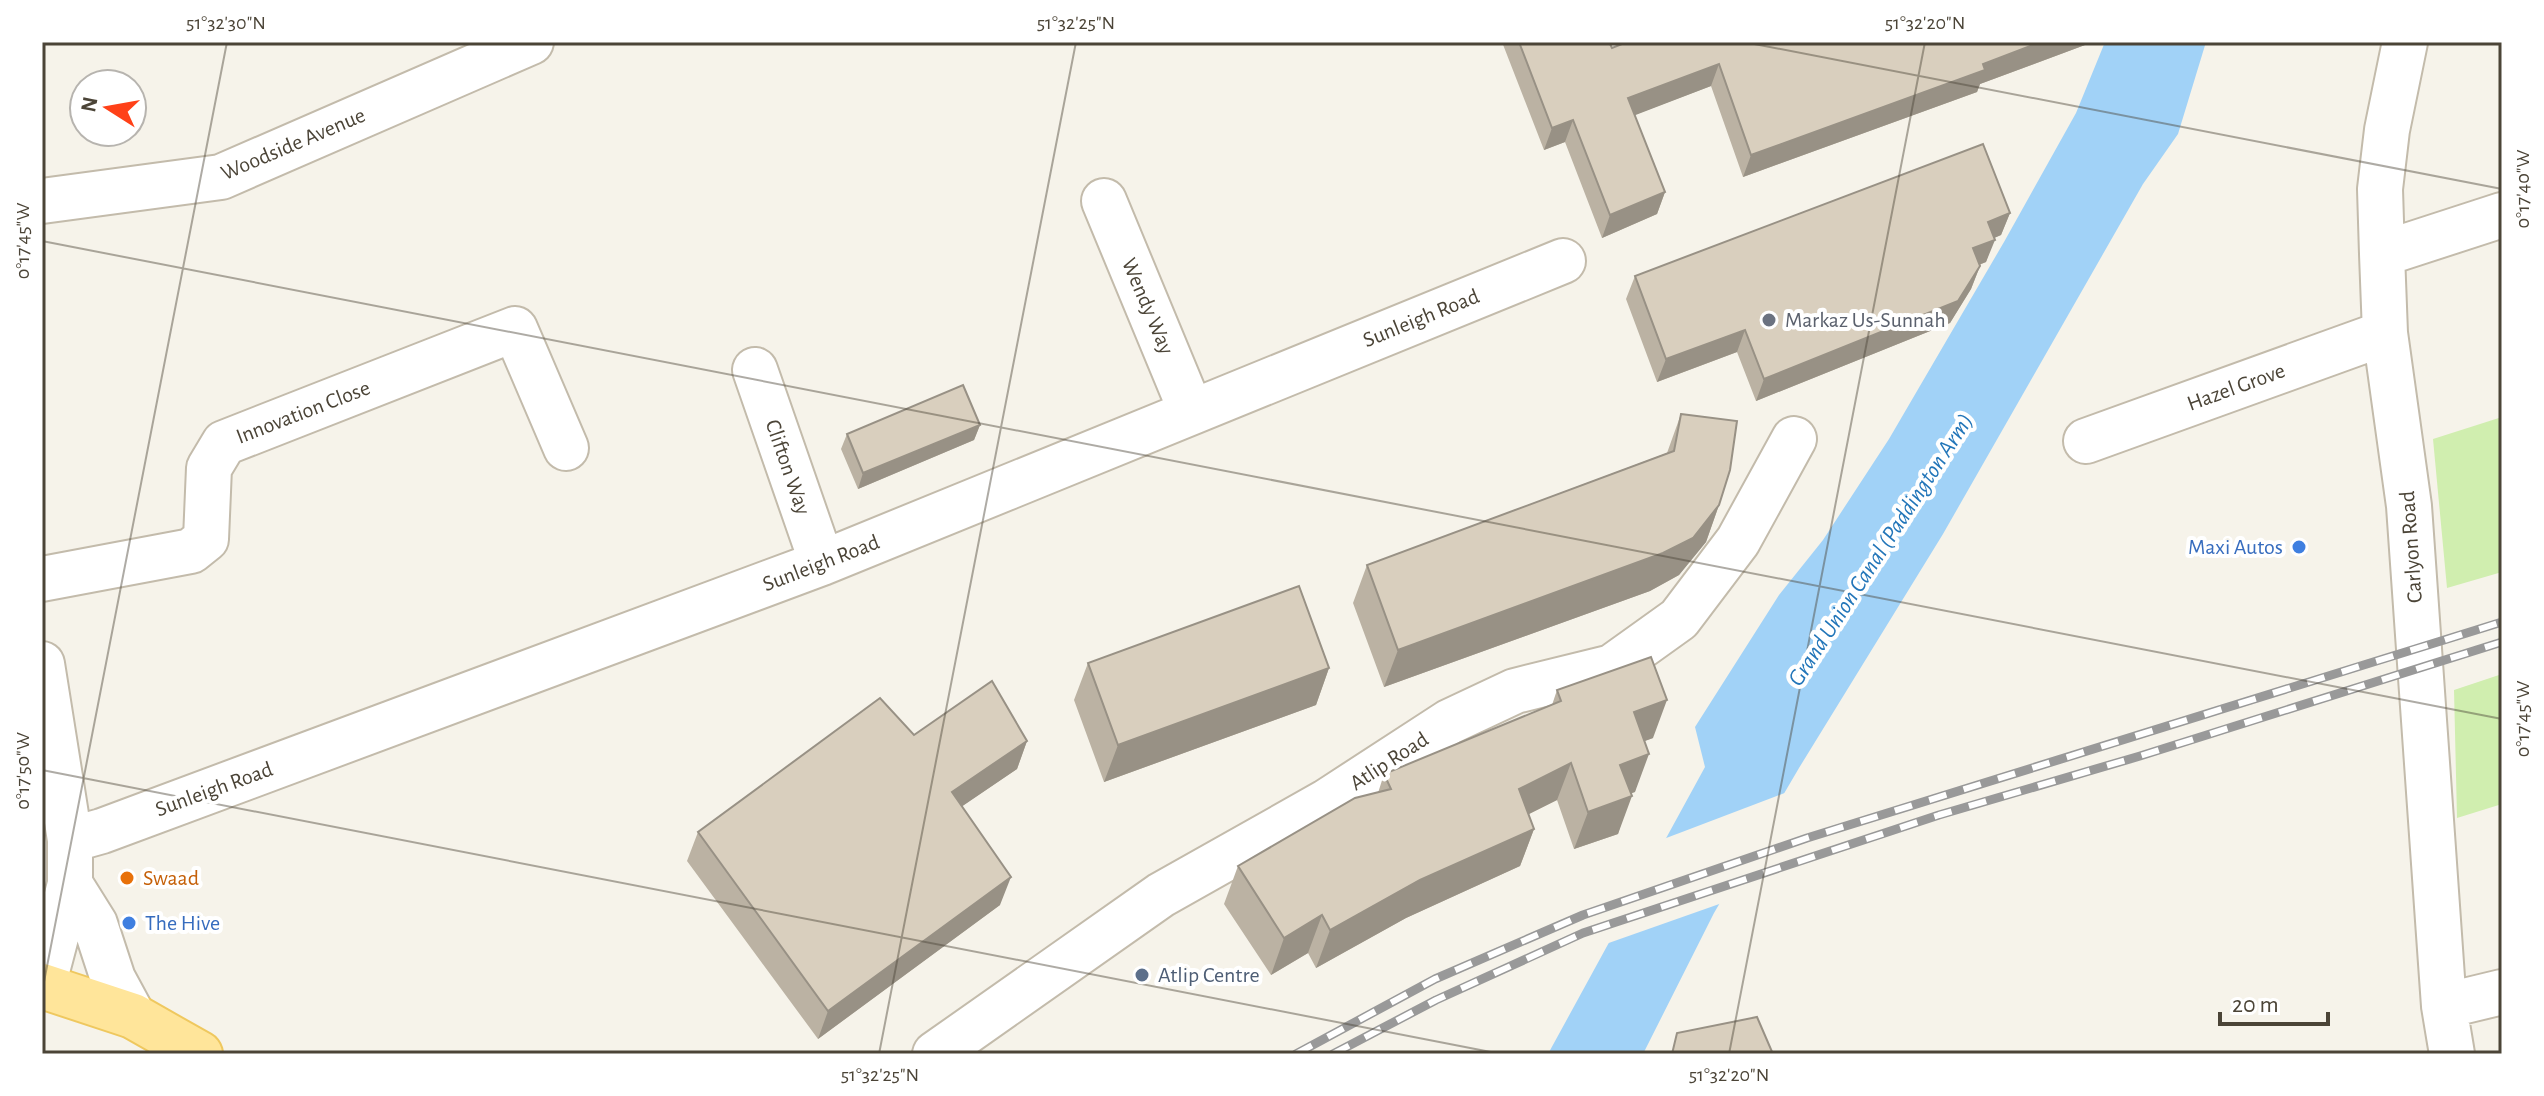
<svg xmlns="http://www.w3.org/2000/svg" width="2544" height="1096" viewBox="0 0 2544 1096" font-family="'Alegreya Sans',sans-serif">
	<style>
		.green { fill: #d0eeaf }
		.water { fill: #a1d2f7 }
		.pier { fill: #f6f3ea }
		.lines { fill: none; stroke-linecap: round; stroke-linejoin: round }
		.minor-casing { stroke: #c3bbab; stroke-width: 48 }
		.major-casing { stroke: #efc85f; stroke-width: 48 }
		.minor { stroke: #fff; stroke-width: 44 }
		.major { stroke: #ffe59a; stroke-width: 44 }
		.rail-casing { stroke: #999; stroke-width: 9 }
		.rail { stroke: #fff; stroke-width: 6; stroke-dasharray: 18; stroke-linecap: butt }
		.wall { fill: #bbb2a3 }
		.shaded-wall { fill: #989185 }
		.building { fill: #d9cfbe; stroke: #989185; stroke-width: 2 }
		.ticks { fill: none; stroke: #4b4437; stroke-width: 2; stroke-opacity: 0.45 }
		.worship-dot { fill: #6b7280; stroke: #fff; stroke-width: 3 }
		.shop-dot { fill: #3f7fe0; stroke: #fff; stroke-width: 3 }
		.food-dot { fill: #e8710a; stroke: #fff; stroke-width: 3 }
		.service-dot { fill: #5c6f8a; stroke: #fff; stroke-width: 3 }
		.labels { text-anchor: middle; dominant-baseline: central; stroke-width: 8; stroke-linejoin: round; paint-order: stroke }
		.street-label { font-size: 22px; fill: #4b4437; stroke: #fff }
		.worship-label { font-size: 22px; fill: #5b616d; stroke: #fff; text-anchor: start }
		.shop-label { font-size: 22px; fill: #366cbe; stroke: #fff; text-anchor: end }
		.food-label { font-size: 22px; fill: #c56008; stroke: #fff; text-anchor: start }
		.service-label { font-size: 22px; fill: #4e5e75; stroke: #fff; text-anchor: start }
		.water-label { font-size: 24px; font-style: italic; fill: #2376b9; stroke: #fff }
		.neatline { fill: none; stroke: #4b4437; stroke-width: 3 }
		.ticks-label { font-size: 20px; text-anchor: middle; fill: #4b4437 }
	</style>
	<rect width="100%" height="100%" fill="#f6f3ea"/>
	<!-- green -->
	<path class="green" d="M2502,417V572L2447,588L2433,439Z
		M2502,674V804L2457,818L2454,690Z"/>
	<!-- water -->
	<path class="water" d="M2105,42H2206L2178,134L2143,184L1943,534L1799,768L1714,913L1643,1054H1548L1705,767L1695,727L1779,595L1823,540L1889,439L2004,242L2076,113Z"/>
	<!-- pier -->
	<path class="pier" d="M1790,791L1725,902L1603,945L1661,840Z"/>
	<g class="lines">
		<defs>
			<path id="minor" d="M2405,42L2387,130L2380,189L2382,254L2385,333L2409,506L2444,1006L2452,1054
				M42,201L221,177L531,42
				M1104,201L1191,411
				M2382,254L2502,215
				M755,370L822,563
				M2086,441L2385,333
				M42,579L191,551L206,539L209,468L224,443L515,329L566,448
				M42,664L70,840V884L43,986
				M70,840L102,831L822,563L1563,261
				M70,884L95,924L113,979L133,1016
				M2444,1006L2502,992
				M935,1054L1161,895L1326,802L1449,722L1515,691L1612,667L1679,619L1738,541L1794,439"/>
			<path id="major" d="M42,986L133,1016L200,1054"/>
		</defs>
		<!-- minor casing -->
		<use href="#minor" class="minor-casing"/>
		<!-- major casing -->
		<use href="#major" class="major-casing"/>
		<!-- minor -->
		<use href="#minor" class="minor"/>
		<!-- major -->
		<use href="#major" class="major"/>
		<defs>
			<path id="rail" d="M1296,1054L1435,979L1583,915L1807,838L2502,622
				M1333,1054L1436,1000L1583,933L1939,815L2140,756L2502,642"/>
		</defs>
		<!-- rail casing -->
		<use href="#rail" class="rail-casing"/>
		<!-- rail -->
		<use href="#rail" class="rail"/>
	</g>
	<!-- wall -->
	<path class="wall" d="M1502,42H1609L1612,48L1627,42H2093L1980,84L1977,92L1743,177L1711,86L1634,115L1665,192L1657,214L1602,238L1565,142L1544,150Z
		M2010,213L2001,235L1994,238L1986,262L1979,265L1980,266L1971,289L1950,323L1756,401L1737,352L1657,382L1626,299L1635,276Z
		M1681,414L1719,505L1706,542L1679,575L1650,591L1384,687L1353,603L1367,565L1667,453Z
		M980,425L974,440L858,489L841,449L847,434Z
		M1088,663L1329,668L1316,705L1104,782L1074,700Z
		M1557,690L1653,738L1644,741L1635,792L1630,793L1618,834L1574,849L1557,800L1529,814L1534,829L1520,866L1406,918L1316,968L1308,953L1271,975L1224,904L1238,866L1378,793L1384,774L1552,705Z
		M914,735L1027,741L1017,769L962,806L1000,905L818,1039L687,861L698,832Z"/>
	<!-- shaded-wall -->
	<path class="shaded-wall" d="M2041,42H2093L1980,84L1977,92L1743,177L1751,155Z
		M1719,64L1711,86L1620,121L1628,98Z
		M1573,120L1565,142L1544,150L1552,128Z
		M1665,192L1657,214L1602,238L1610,215Z
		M2010,213L2001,235L1980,244L1988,222Z
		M1995,240L1986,262L1965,270L1973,248Z
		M1980,266L1971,289L1950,323L1756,401L1764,379Z
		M1745,330L1737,352L1657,382L1666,359Z
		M980,425L974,440L858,489L863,473Z
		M1719,505L1706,542L1679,575L1650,591L1384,687L1398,650Z
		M1329,668L1316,705L1104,782L1118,745Z
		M1667,700L1653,738L1621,750L1634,712Z
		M1027,741L1017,769L942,820L952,792Z
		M1649,754L1635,792L1606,802L1620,765Z
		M1571,763L1557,800L1505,826L1519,789Z
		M1632,796L1618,834L1574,849L1588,812Z
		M1534,829L1520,866L1406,918L1316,968L1330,930L1420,880Z
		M1011,877L1000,905L818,1039L828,1011Z
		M1322,915L1308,953L1271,975L1284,938Z"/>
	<!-- building -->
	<path class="building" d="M1519,42H1609L1612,48L1627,42H2041L1983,64L1985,70L1751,155L1719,64L1628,98L1665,192L1610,215L1573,120L1552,128Z
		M1983,144L2010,213L1988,222L1995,240L1973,248L1980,266L1958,301L1764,379L1745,330L1666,359L1635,276Z
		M963,385L980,425L863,473L847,434Z
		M1681,414L1737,421L1730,470L1719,505L1693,538L1663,553L1398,650L1367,565L1674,451Z
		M1299,586L1329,668L1118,745L1088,663Z
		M1651,657L1667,700L1634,712L1649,754L1620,765L1632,796L1588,812L1571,763L1519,789L1534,829L1420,880L1330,930L1322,915L1284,938L1238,866L1355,798L1391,789L1384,774L1561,701L1557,690Z
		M992,681L1027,741L952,792L1011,877L828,1011L698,832L880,698L914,735Z
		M1757,1017L1773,1054H1672L1677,1033Z"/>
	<!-- ticks -->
	<path class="ticks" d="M1744,42L2502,189M42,241L2502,719M42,770L1501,1054M42,992L227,42M879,1054L1076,42M1729,1054L1925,42"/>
	<!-- markers -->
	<circle class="worship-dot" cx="1769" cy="320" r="8"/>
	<g class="shop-dot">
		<circle cx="2299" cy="547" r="8"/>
		<circle cx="129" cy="923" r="8"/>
	</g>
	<circle class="food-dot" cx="127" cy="878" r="8"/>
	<circle class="service-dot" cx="1142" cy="975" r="8"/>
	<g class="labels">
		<!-- street labels -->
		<g class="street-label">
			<text transform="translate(293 144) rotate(-23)">Woodside Avenue</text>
			<text transform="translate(1148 306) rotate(67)">Wendy Way</text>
			<text transform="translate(1421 318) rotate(-22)">Sunleigh Road</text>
			<text transform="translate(2236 387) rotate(-20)">Hazel Grove</text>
			<text transform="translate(303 412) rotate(-21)">Innovation Close</text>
			<text transform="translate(788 467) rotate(71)">Clifton Way</text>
			<text transform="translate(2411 547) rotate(-94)">Carlyon Road</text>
			<text transform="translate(821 563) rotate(-21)">Sunleigh Road</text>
			<text transform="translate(1389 761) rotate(-33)">Atlip Road</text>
			<text transform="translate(214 789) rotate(-20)">Sunleigh Road</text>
		</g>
		<!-- worship labels -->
		<g class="worship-label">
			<text x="1785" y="320">Markaz Us-Sunnah</text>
		</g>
		<!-- shop labels -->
		<g class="shop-label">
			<text x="2283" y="547">Maxi Autos</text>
			<text x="145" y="923" text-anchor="start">The Hive</text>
		</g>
		<!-- food labels -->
		<g class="food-label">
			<text x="143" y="878">Swaad</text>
		</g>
		<!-- service labels -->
		<g class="service-label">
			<text x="1158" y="975">Atlip Centre</text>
		</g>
		<!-- water labels -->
		<g class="water-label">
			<text transform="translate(1881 550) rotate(-57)">Grand Union Canal (Paddington Arm)</text>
		</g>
	</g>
	<!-- border -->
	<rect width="2544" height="1096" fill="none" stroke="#ffffff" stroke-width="88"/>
	<!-- north arrow -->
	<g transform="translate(108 108) rotate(281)"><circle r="38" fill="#ffffff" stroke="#b7b4af" stroke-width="2"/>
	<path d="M0-6L14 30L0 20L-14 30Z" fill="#ff4118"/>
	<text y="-12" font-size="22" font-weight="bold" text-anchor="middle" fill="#4b4437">N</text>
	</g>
	<!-- scale -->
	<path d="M2220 1012v12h108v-12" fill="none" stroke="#4b4437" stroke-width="4"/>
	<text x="2232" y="1012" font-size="24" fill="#4b4437" stroke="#ffffff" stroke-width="6" paint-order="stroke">20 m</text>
	<rect x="44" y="44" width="2456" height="1008" class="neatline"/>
	<g class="ticks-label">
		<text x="226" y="29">51°32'30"N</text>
		<text x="1076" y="29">51°32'25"N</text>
		<text x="1925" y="29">51°32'20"N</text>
		<text transform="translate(2522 189) rotate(-90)" y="7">0°17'40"W</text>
		<text transform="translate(22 241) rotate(-90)" y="7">0°17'45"W</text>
		<text transform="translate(2522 719) rotate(-90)" y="7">0°17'45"W</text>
		<text transform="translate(22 771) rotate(-90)" y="7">0°17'50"W</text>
		<text x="880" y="1081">51°32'25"N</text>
		<text x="1729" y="1081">51°32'20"N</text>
	</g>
</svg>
